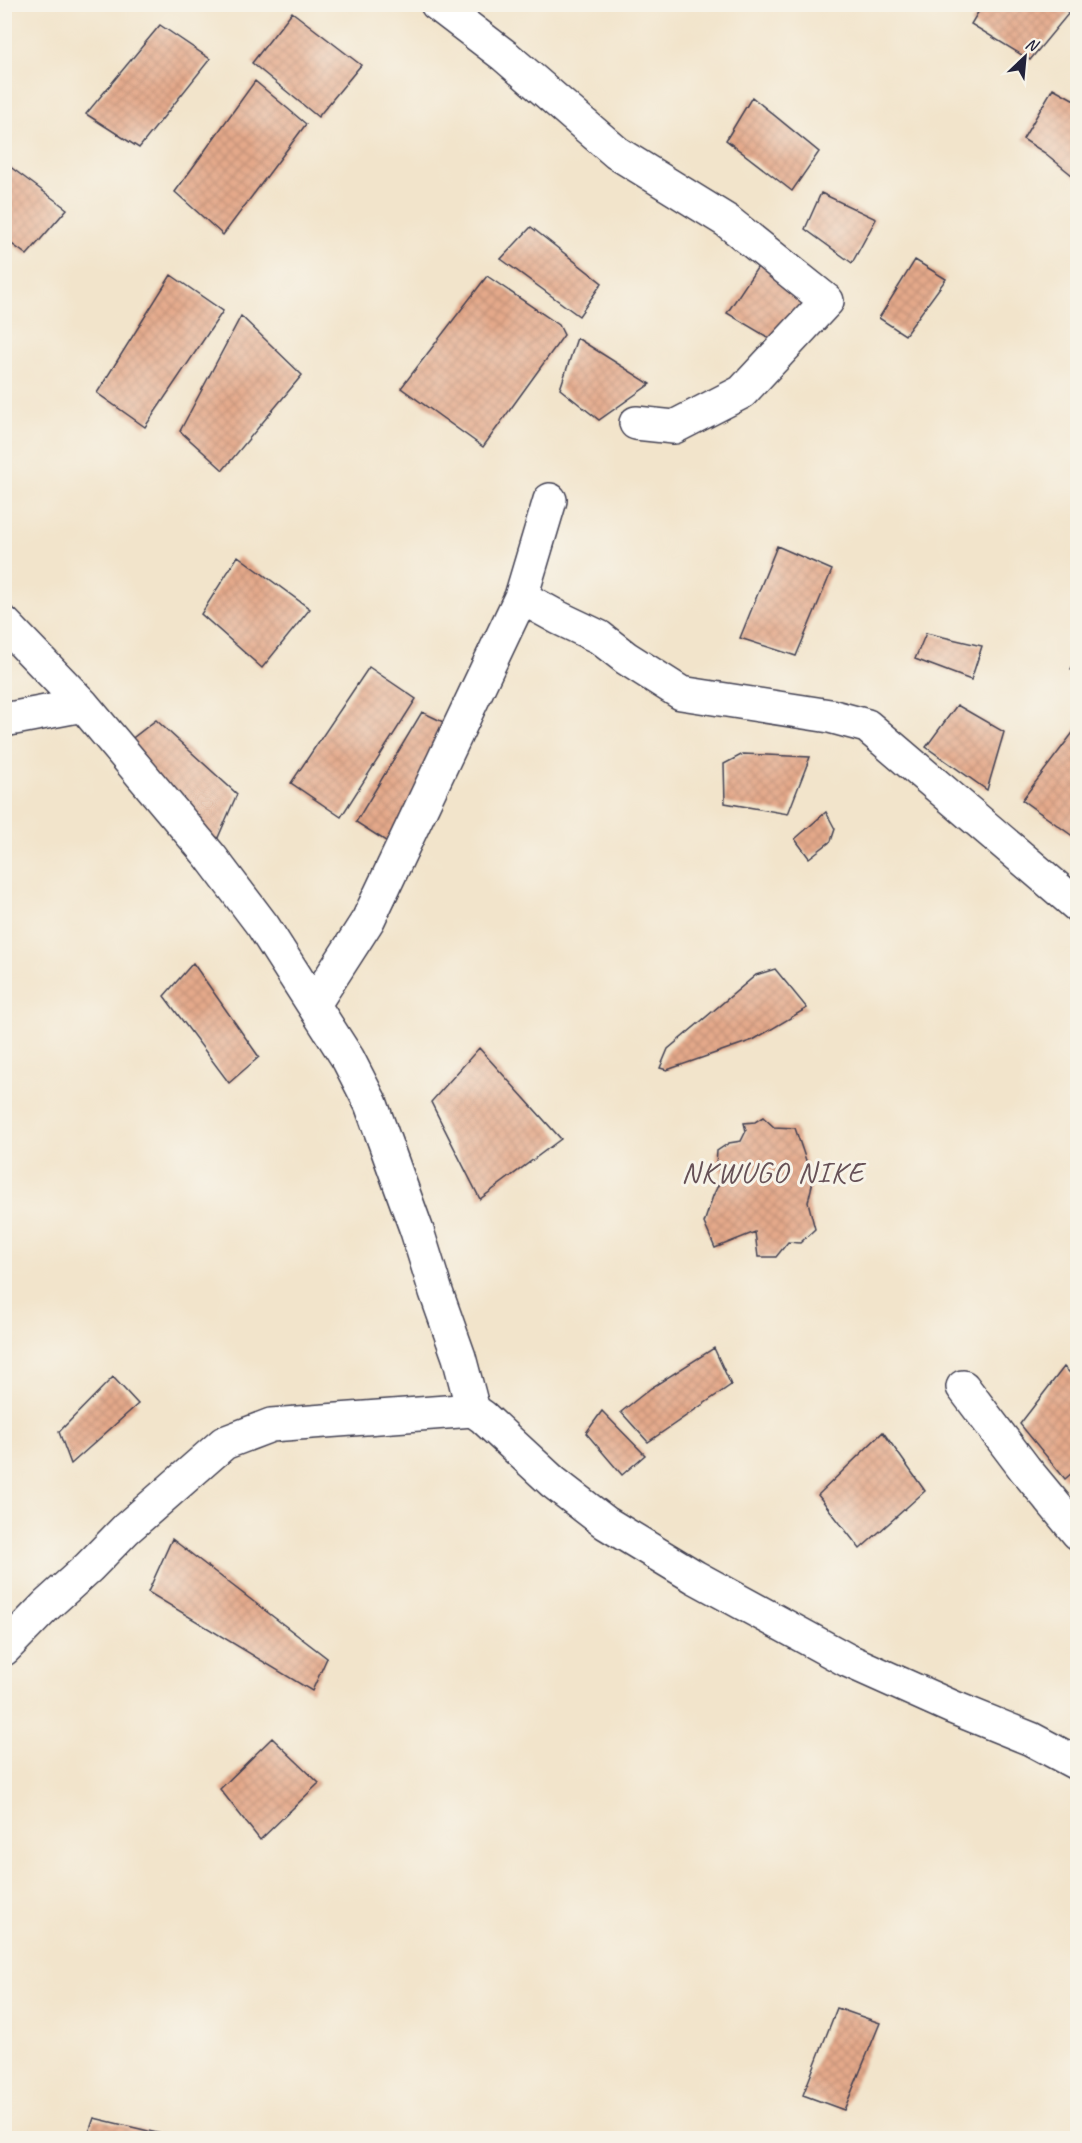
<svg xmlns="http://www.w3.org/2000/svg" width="1082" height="2143" viewBox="0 0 1082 2143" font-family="Caveat,sans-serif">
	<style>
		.building { fill: url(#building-cross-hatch) }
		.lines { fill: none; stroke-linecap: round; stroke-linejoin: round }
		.minor-casing { stroke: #413f51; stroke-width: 36 }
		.minor { stroke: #fff; stroke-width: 33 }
		.labels { text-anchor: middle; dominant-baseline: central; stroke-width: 6; stroke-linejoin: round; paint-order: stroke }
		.neighbourhood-label { font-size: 30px; letter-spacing: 1.5px; fill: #665157; stroke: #f7f3e8 }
	</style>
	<defs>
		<pattern id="building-cross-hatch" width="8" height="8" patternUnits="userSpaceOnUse" patternTransform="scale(1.5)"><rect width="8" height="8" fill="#e4a98a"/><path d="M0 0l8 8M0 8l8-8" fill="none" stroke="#c39178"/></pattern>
	</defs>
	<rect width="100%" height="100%" fill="#f7f3e8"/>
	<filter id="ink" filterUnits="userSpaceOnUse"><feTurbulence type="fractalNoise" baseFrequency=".0167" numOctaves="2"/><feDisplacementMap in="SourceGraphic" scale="12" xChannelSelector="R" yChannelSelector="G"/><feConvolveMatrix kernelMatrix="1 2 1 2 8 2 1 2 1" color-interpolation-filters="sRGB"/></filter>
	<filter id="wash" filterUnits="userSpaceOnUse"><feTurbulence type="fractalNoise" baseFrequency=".008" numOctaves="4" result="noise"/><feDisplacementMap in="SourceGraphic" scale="24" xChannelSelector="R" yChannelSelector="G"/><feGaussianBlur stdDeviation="1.35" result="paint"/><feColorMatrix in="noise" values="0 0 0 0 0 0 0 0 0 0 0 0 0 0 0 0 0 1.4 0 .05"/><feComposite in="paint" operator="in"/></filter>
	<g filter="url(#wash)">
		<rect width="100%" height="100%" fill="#f2e4cb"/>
		<g id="blocks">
			<!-- building -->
			<path class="building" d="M983,4H1057L1069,13L1030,60L971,24Z
				M292,12L361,65L318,117L252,63Z
				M160,25L210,59L139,148L86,114Z
				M255,81L306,124L223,235L175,192Z
				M1053,88L1078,102V180L1045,153L1023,139Z
				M752,97L819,152L792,191L726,140Z
				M5,163L67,209L27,255L5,239Z
				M821,193L876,219L852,263L805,229Z
				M531,227L602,283L579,316L501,259Z
				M763,259L816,300L776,342L727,313Z
				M915,260L946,279L905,335L879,318Z
				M171,275L223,311L145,427L97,393Z
				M487,276L559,325L564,335L483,447L401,388Z
				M241,316L302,375L223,470L180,431Z
				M577,338L650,384L599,420L560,389Z
				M777,546L832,570L796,656L740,638Z
				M238,556L310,609L262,668L201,614Z
				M926,633L982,646L971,680L915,659Z
				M1078,657V673L1071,669Z
				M369,667L416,699L341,817L291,783Z
				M957,705L1004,732L987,790L926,747Z
				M422,712L458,729L392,845L356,822Z
				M156,720L237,794L210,856L129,741Z
				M1078,726V831L1074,837L1022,800Z
				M743,754L810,757L788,814L725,803L724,764Z
				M826,812L835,829L831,841L809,858L795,839Z
				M193,963L259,1057L229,1083L164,996Z
				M775,969L807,1008L753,1040L667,1070L660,1068L668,1049L756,975Z
				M479,1048L561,1139L480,1199L431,1102Z
				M763,1117L774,1127L795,1128L813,1181L808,1202L815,1229L800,1243L788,1242L776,1257H758L755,1232L715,1248L704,1223L713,1196L723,1175L716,1165L717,1151L729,1143L741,1141L746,1131L744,1123L755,1122Z
				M714,1348L731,1385L648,1442L621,1412L651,1388Z
				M1064,1367L1078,1381V1468L1065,1479L1020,1424Z
				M113,1377L138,1404L71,1464L59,1432Z
				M602,1411L645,1455L622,1475L586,1433Z
				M883,1432L925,1491L860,1549L818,1495Z
				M172,1539L327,1658L312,1691L148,1592Z
				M272,1738L319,1783L260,1840L220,1789Z
				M837,2008L880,2023L844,2110L803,2095Z
				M94,2118L178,2138H87Z"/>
		</g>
	</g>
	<g filter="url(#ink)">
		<use href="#blocks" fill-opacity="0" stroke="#413f51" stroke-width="1.5"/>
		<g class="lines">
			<defs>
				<path id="minor" d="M437,4L505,56L617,153L727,221L827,301L742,392L674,427L636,423
					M521,597L559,618L599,637L626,658L681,693L830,716L867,726L1078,906
					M4,623L83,705L210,856L263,926L348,1059L371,1104L417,1231L436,1292L459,1357L473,1410L483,1417L553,1482L606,1523L695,1577L847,1660L952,1707L1031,1739L1078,1764
					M4,720L83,705
					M314,1004L368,920L521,597L550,500
					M963,1387L1025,1469L1078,1533
					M4,1649L47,1605L89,1567L126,1529L224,1443L271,1425L473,1410"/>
			</defs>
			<!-- minor casing -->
			<use href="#minor" class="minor-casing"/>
			<!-- minor -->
			<use href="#minor" class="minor"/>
		</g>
	</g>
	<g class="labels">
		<!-- neighbourhood labels -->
		<g class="neighbourhood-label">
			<text x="773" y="1172">NKWUGO NIKE</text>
		</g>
	</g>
	<!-- margin -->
	<rect width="1082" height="2143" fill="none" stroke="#f7f3e8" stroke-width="24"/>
	<!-- north arrow -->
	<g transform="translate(1025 57) rotate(26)" stroke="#f7f3e8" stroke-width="4.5" paint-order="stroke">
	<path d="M0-4.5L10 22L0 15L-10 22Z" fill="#22223b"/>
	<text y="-9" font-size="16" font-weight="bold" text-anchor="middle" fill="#22223b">N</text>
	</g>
</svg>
